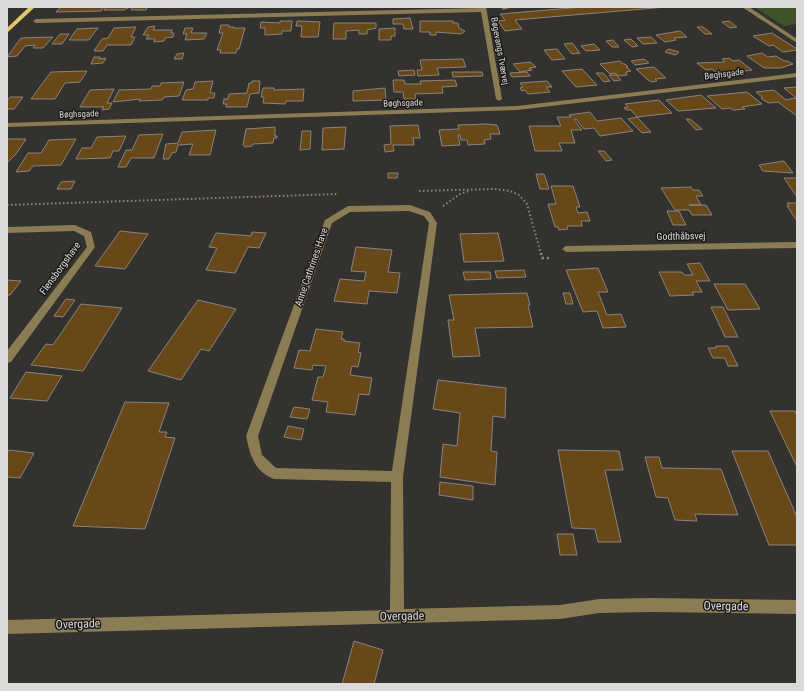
<svg xmlns="http://www.w3.org/2000/svg" width="804" height="691" viewBox="0 0 804 691" font-family="'Roboto Condensed',sans-serif">
	<style>
		.green { fill: #3e522c }
		.building { fill: #684818; stroke: #878480 }
		.lines { fill: none; stroke-linecap: round; stroke-linejoin: round }
		.path-far1 { stroke: #8b8987; stroke-width: 2; stroke-dasharray: 1.5 2.5; stroke-linecap: butt }
		.path { stroke: #8b8987; stroke-width: 2.5; stroke-dasharray: 2 3; stroke-linecap: butt }
		.minor { fill: #8a7d53; fill-rule: evenodd }
		.major { fill: #e1c76c; fill-rule: evenodd }
		.labels { text-anchor: middle; dominant-baseline: central; stroke-width: 3; stroke-linejoin: round; paint-order: stroke }
		.far-street-label { font-size: 9px; fill: #dcdad8; stroke: #1b1a19 }
		.street-label { font-size: 10px; fill: #dcdad8; stroke: #1b1a19 }
		.near-street-label { font-size: 12px; fill: #dcdad8; stroke: #1b1a19 }
	</style>
	<rect width="100%" height="100%" fill="#34322f"/>
	<!-- green -->
	<path class="green" d="M754,7H797V24L784,26Z"/>
	<!-- building -->
	<path class="building" d="M61,7H104L101,11L56,12Z
		M106,7H130L124,10H104Z
		M133,7H147L146,10H131Z
		M583,7H666L515,20L522,29L505,31L498,21L505,20L500,14Z
		M410,18L413,29H404L403,24H393V19Z
		M280,21H292L291,31H282V34L265,35V28H260L261,22L280,23Z
		M297,21L320,22L318,37H301L302,26H296Z
		M420,21H453V23H458L459,28L465,31L461,34L436,32V35H430V32H420Z
		M729,21L737,27L730,28L722,22Z
		M334,23H376V28L367,30V34H359V30L346,31V39H333Z
		M221,25H229V27H234L233,28H245L239,49H237L236,53H220L221,50H217L223,33H219Z
		M155,26L153,30H172L171,33H174L173,37L165,38L164,41L154,42L155,39H146L149,35H143L148,27Z
		M136,27L131,37H135L131,45H107L103,51H94L102,39L108,38L114,28Z
		M697,27H703L712,34H705Z
		M98,28L89,40H69L77,29Z
		M185,28H193L191,33H207L204,39L185,40L187,34H183Z
		M395,28V36H391V40H379V29Z
		M680,31L687,37L674,38L676,40L665,42L656,35Z
		M772,33L797,49V50L783,52L773,45L769,46L753,36Z
		M60,34H69L62,44H52Z
		M53,37L43,48H33L35,45L25,46L17,56L7,57L21,38Z
		M651,37L657,43L643,44L637,38Z
		M631,39L638,46L632,47L624,40Z
		M613,40L619,47H612L606,41Z
		M572,43L580,53L572,54L564,44Z
		M594,44L600,50L586,51L581,46Z
		M557,49L565,59L552,60L544,50Z
		M668,49L679,52L676,55L665,52Z
		M184,53L182,59H174L177,54Z
		M762,53L768,57L776,56L784,61H787L793,64L781,68H764L747,56Z
		M94,57H100L99,59L106,58L103,63L91,64Z
		M729,58L733,61L739,60L752,70L733,73L734,74H718L712,69L706,70L697,63L725,62L722,59Z
		M463,59L466,67L437,68L439,75L418,76L417,70H422L420,60Z
		M644,59L649,63L635,65L631,61Z
		M620,61L623,64H625L628,67H626L631,71L626,72L627,75L620,76L614,73L610,74L600,64Z
		M530,62L536,67L529,68L532,70L520,72L513,64Z
		M654,67L666,78L655,79L657,81L652,82L648,80L636,69Z
		M582,69L597,85L576,87L562,71Z
		M414,70L415,75L399,76L398,71Z
		M87,71L80,82L65,83L55,99H31L51,72Z
		M452,72H482L483,76L453,77Z
		M527,72L530,76L512,77L510,73Z
		M596,73H603L610,81L604,82Z
		M609,75H616L621,80L614,81Z
		M393,80H404L405,84H421L420,81L455,80L457,86L442,87L443,93L415,94L416,99H404L403,92H394Z
		M213,81L210,93H215L214,98H208V100H182L186,90L193,89L195,82Z
		M252,81H260L259,93L250,94L247,107H226L227,104H223L224,99H228L229,94L247,93L249,83H252Z
		M547,81L552,87H546L550,92L528,94L525,90L522,91L520,88L523,87L520,83Z
		M184,82L179,96L164,97L162,100L139,101L140,99L113,102L119,90L151,89L152,86H160L161,83Z
		M797,87V99L784,88Z
		M263,88H274V90L304,89L303,101H286L285,104L263,103L264,97H261Z
		M385,88L386,100L353,101V91Z
		M114,89L107,103H112L109,109L102,110L104,107H80L90,90Z
		M774,90L786,100L795,98L797,100V116L778,102L769,103L765,101L761,98H763L756,92Z
		M747,92L762,104L742,107L745,109L733,110L730,108L722,109L707,96Z
		M701,95L716,108L678,111L666,100Z
		M10,97H23L14,109H7V101Z
		M659,100L672,113L637,117L631,110H627L624,108L628,107L625,104Z
		M590,112L597,121L621,118L633,131L600,136L594,128L584,129L576,119L574,120L582,130H571L575,143H559L562,151H535L529,126H561L557,117H571L569,115Z
		M637,117L651,132L642,133L628,119Z
		M686,119H690L702,129L696,130Z
		M487,124L497,125L500,134H490L491,139L484,140L485,144L468,145L467,140H461L460,135H458L460,145L442,146L439,130L459,129L458,125Z
		M418,125L420,138H413L414,145H393L394,151L385,152L384,145L391,144L390,126Z
		M275,127V136H277V138H274L273,143L253,144L252,146L245,147L243,145L246,129Z
		M346,127L344,149L322,150L323,128Z
		M216,130L210,155H189L193,144L178,145L176,152L172,153L169,159H163L166,144L178,143L182,132Z
		M302,131H311L310,149L300,150Z
		M163,134L154,158H131L126,167H118L126,150H132L139,135Z
		M126,136L119,151H113L110,158L76,159L82,148H91L97,137Z
		M7,139H26L16,154L7,163Z
		M76,139L61,165L33,166L29,171L16,172L28,153H41L49,140Z
		M598,151H604L612,160L606,161Z
		M784,161L793,173L763,171L759,165Z
		M388,173H398L397,178H388Z
		M536,174H544L549,189H540Z
		M784,178H797V197Z
		M75,181L71,189H57L61,182Z
		M551,186H573L580,207H576L578,213L587,212L590,221H581L582,226H567L568,229L559,230L558,227H555L548,204H556Z
		M691,187L693,190H699L703,196H696L701,205H689H706L712,215H692L689,210H675L661,188Z
		M787,203H797V221L787,206L789,207Z
		M667,211H679L686,225H673Z
		M120,231L148,234L125,269L95,266Z
		M252,232L266,233L259,248L248,247L235,273L206,270L217,248L209,247L216,233L251,236Z
		M498,233L504,261L464,262L460,234Z
		M356,247L392,250L388,272L400,273L397,293L369,291L367,304L334,301L340,279L364,281L366,272L351,271Z
		M700,263L710,281H696L702,292H692L694,295L670,296L659,272H682L684,275H693L687,264Z
		M598,268L608,292H598L607,315L621,314L626,327L603,328L597,311L583,312L566,270Z
		M524,270L526,277L497,278L495,271Z
		M463,272H490L491,279L465,280Z
		M7,280L21,281L10,295H7Z
		M714,284H745L760,309L728,310Z
		M527,293L530,305H528L533,327L475,328L480,356L453,357L448,320H454L449,295Z
		M563,293H570L573,304H566Z
		M66,299L75,300L63,317L54,316Z
		M198,300L236,309L209,351L201,349L181,380L148,371Z
		M81,304L122,308L83,371L31,365L46,344L53,345Z
		M711,307H723L738,337H725Z
		M316,329L343,332L341,339H344V341L360,343L358,352L361,353L358,367L352,366L350,375L372,378L369,395L359,394L355,415L326,412L328,402L312,400L318,377H323L326,366L313,365L312,370L294,368L299,350L310,351Z
		M716,346H728L738,366H728L725,358H713L708,348H716Z
		M26,372L62,376L47,401L10,398Z
		M438,380L506,388L505,418L493,416L491,451L497,452L495,485L440,477L443,444L457,446L460,413L433,409Z
		M125,402L169,403L159,432H167L165,437L175,438L145,529L73,526Z
		M294,407L310,409L307,419L290,417Z
		M770,411H795L797,416V467Z
		M288,426L304,429L301,440L284,437Z
		M9,450L34,453L20,478L7,477V453Z
		M558,450L619,451L623,470H605L621,542H598L595,529L572,528Z
		M732,451H768L797,517V545H769Z
		M645,457H659L662,468L721,469L738,515L695,514L697,521L675,520L668,498L656,497Z
		M440,482L473,486V500L439,495Z
		M557,534H573L577,555H560Z
		M354,641L383,650L374,684H342Z"/>
	<g class="lines">
		<!-- path-far1 -->
		<path class="path-far1" d="M419,191L494,189L510,191L519,195L527,204L541,254
			M7,205L338,194
			M443,206L460,194L469,191"/>
		<!-- path -->
		<path class="path" d="M541,253L542,258H552"/>
		<!-- minor -->
		<path class="minor" d="M480,7H486L502,99L499,101L496,99L481,12L36,23L33,21L36,19L481,8Z
			M501,7H513L503,10Z
			M742,7H749L797,39V43Z
			M797,73V77L517,110L7,127V123L517,106Z
			M410,205L430,212L437,223L403,477L404,609L560,605L599,599L652,598L797,600V614L652,612L599,613L560,619L7,634V620L390,610L391,482L274,479C254,471 250,455 246,436L325,220L348,206ZM409,211L424,216L429,223L392,471L276,468L262,455L258,436L332,223L350,212Z
			M75,225L91,232L95,247L11,362L7,363V351L87,247L84,236L74,231L7,233V227Z
			M797,242V248L566,252L562,249L566,246Z"/>
		<!-- major -->
		<path class="major" d="M29,7H35L7,33V28Z"/>
	</g>
	<g class="labels">
		<!-- far-street labels -->
		<g class="far-street-label">
			<text transform="translate(500 51) rotate(80)">Bøgevangs Tværvej</text>
			<text transform="translate(724 74) rotate(-7)">Bøghsgade</text>
			<text transform="translate(403 103) rotate(-2)">Bøghsgade</text>
			<text transform="translate(79 114) rotate(-2)">Bøghsgade</text>
		</g>
		<!-- street labels -->
		<g class="street-label">
			<text transform="translate(681 236) rotate(-1)">Godthåbsvej</text>
			<text transform="translate(311 267) rotate(-71)">Anne Cathrines Have</text>
			<text transform="translate(60 268) rotate(-54)">Flensborgshave</text>
		</g>
		<!-- near-street labels -->
		<g class="near-street-label">
			<text transform="translate(726 606) rotate(1)">Overgade</text>
			<text transform="translate(402 616) rotate(-1)">Overgade</text>
			<text transform="translate(78 624) rotate(-2)">Overgade</text>
		</g>
	</g>
	<!-- border -->
	<rect width="804" height="691" fill="none" stroke="#dcdad8" stroke-width="16"/>
</svg>
